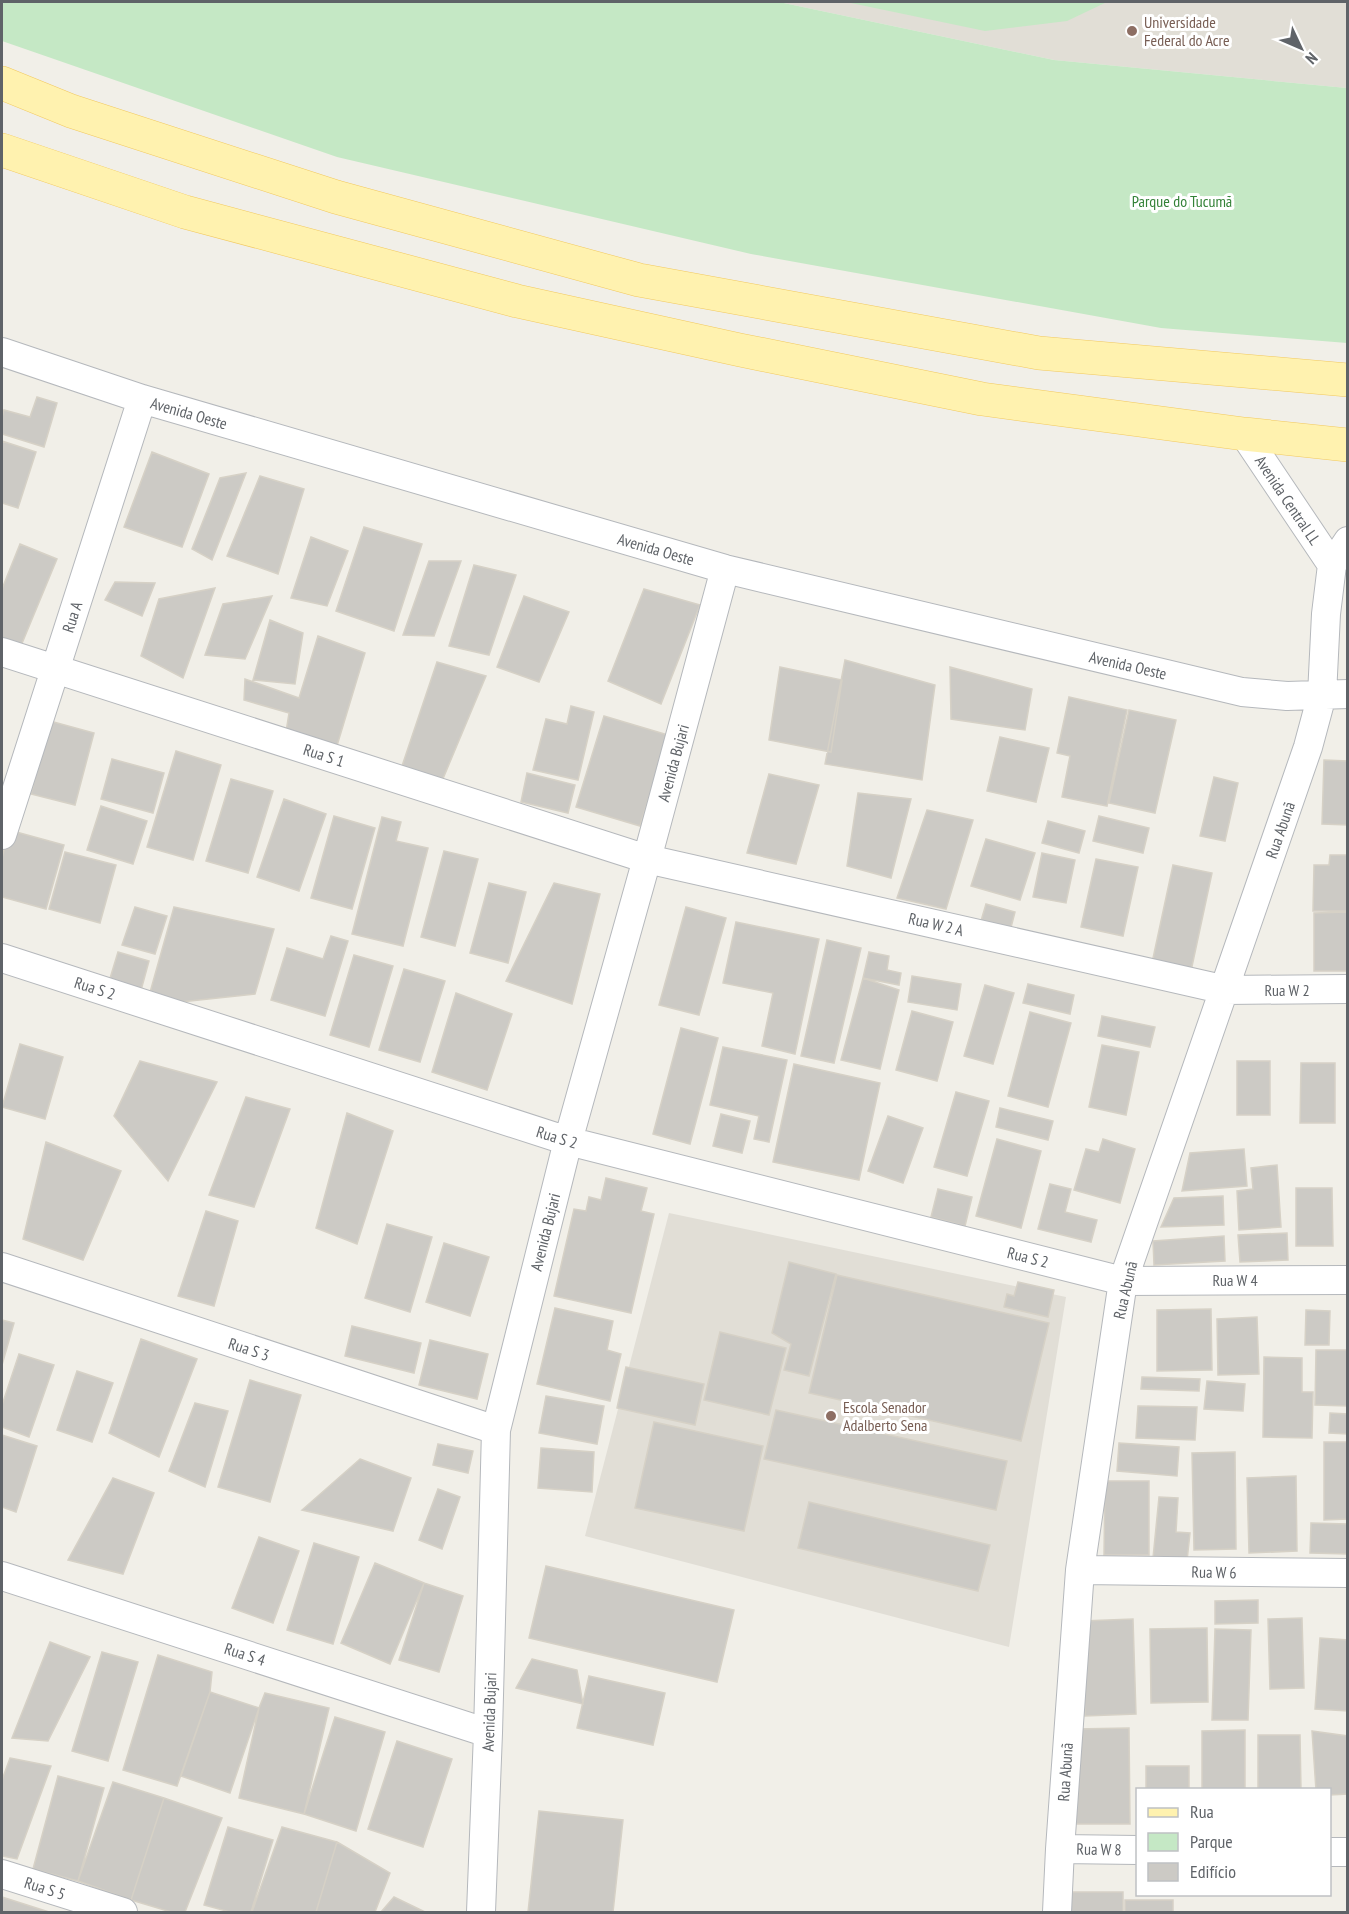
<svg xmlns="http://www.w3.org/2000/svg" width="1349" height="1914" viewBox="0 0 1349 1914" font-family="'PT Sans Narrow',sans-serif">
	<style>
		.education { fill: #e1ded6 }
		.green { fill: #c5e8c5 }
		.building { fill: #cccac5; stroke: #d6d1c6; stroke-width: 1.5 }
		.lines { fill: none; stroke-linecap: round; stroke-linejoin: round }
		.minor-casing { stroke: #b5b8bc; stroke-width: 30 }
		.primary-casing { stroke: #f2c960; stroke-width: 34 }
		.minor { stroke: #fff; stroke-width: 28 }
		.primary { stroke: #fff2af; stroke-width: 33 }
		.education-dot { fill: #8d6e63; stroke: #fff; stroke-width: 2 }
		.labels { text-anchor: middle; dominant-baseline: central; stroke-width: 6; stroke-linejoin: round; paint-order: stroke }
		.education-label { font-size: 16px; fill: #785e54; stroke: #fff; text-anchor: start }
		.park-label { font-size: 16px; fill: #348238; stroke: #fff }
		.street-label { font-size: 16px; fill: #5f6368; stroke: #fff }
	</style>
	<rect width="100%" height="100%" fill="#f1efe8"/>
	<!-- education -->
	<path class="education" d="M779,2H1347V88L1054,60Z
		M669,1213L1066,1297L1009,1647L585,1536Z"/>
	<!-- green -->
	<path class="green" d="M2,2H779L1054,60L1347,88V343L1161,328L751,254L337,157L2,41Z
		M846,2H1107L1067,21L985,31Z"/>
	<!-- building -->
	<path class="building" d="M37,397L57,403L44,447L2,434V417L4,410L30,417Z
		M2,441L36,452L18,508L2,503Z
		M152,452L209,474L182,547L124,527Z
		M246,473L212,560L192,549L220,478Z
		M260,476L304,489L278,574L227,556Z
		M364,527L422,544L394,631L336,611Z
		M311,537L348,551L327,606L291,598Z
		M20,544L57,559L18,653L2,646V589Z
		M429,561H461L434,636L403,635Z
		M474,565L516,575L489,655L449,646Z
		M115,582L155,583L142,616L105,600Z
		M215,588L183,678L141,656L159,599Z
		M644,589L700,605L661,704L608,681Z
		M272,596L245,659L205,655L223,604Z
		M524,596L569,612L539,682L497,667Z
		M270,620L303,633L295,684L253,680Z
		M318,636L365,653L336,749L286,732L289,713L244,700L245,679L299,698Z
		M845,660L935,685L922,780L825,764Z
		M437,662L486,676L442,781L401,769Z
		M780,667L842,680L831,752L769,740Z
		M950,667L1032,689L1025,730L951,719Z
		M1069,697L1127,710L1107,806L1062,797L1070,756L1057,753Z
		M571,706L594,712L578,780L533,770L546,719L567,724Z
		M1129,710L1176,720L1155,813L1109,803Z
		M604,716L668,735L640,826L576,807Z
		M50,721L94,733L75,805L31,794Z
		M1000,737L1049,748L1036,802L987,791Z
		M176,751L221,765L193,860L147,847Z
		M112,759L164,773L153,813L101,799Z
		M1324,760L1348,761V825L1322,824Z
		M527,773L575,785L568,813L521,802Z
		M769,774L819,785L796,864L747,853Z
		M1214,777L1238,783L1225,841L1200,836Z
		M231,779L273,791L248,873L206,861Z
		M858,793L911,799L891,878L847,866Z
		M284,799L326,814L299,891L257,877Z
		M101,806L147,821L133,864L87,850Z
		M927,810L973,820L946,909L897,898Z
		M334,816L375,828L352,909L311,898Z
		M1099,816L1149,828L1143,853L1093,841Z
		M382,817L401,822L396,841L428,848L403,946L352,934Z
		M1048,821L1085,831L1079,853L1042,843Z
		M9,830L64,845L46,909L2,897V858Z
		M986,839L1035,853L1020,900L971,886Z
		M444,851L478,859L455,946L421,937Z
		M65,852L116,865L100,923L49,909Z
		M1042,853L1075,860L1066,903L1033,897Z
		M1330,855H1348V911H1313L1314,865H1329Z
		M1096,859L1138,867L1123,936L1081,927Z
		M1173,865L1212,873L1191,971L1152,963Z
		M489,883L526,892L508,963L470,953Z
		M554,883L600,894L572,1004L506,981Z
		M986,904L1015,912L1008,939L978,931Z
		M135,907L167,916L155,954L122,945Z
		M174,907L274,929L255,994L162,1004L147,1003Z
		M686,907L726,918L699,1015L659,1005Z
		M1348,912V971H1314V913Z
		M736,922L819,939L795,1054L762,1046L773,993L723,983Z
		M331,936L348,941L325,1016L271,1000L287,948L323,959Z
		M827,940L861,948L834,1063L801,1056Z
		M118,952L149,961L140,994L108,985Z
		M869,952L889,956L887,970L901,973L899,985L863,978Z
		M354,955L393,966L369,1047L330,1035Z
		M404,969L445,981L420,1062L379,1050Z
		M912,976L961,984L957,1010L908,1002Z
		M863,978L899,990L880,1069L841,1060Z
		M1028,984L1074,995L1070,1014L1023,1003Z
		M985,985L1014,993L993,1064L964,1056Z
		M456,993L512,1014L487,1090L432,1072Z
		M912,1011L953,1022L937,1081L896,1070Z
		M1030,1012L1071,1023L1048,1107L1008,1096Z
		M1102,1016L1155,1027L1150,1047L1098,1036Z
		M681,1028L718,1038L690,1144L653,1134Z
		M20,1044L63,1057L45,1119L2,1107Z
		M1102,1045L1139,1052L1126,1115L1089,1107Z
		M723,1047L787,1060L769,1142L754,1139L759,1116L710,1105Z
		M140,1061L217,1082L168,1181L114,1116Z
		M1237,1061H1270V1115H1237Z
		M1301,1063H1335V1123H1300Z
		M794,1064L880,1083L859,1180L773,1162Z
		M956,1092L989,1101L967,1176L934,1167Z
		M246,1097L290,1109L254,1207L209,1195Z
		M1000,1108L1053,1121L1048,1140L996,1127Z
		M347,1113L393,1131L357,1244L316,1228Z
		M721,1114L750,1121L742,1153L713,1146Z
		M888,1116L923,1128L903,1183L868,1171Z
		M997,1139L1041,1151L1021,1228L976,1216Z
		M1103,1139L1135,1149L1120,1203L1074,1190L1086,1149L1099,1152Z
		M46,1142L121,1171L83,1260L23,1239Z
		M1244,1149L1247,1186L1182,1191L1190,1153Z
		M1277,1165L1281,1227L1239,1230L1237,1191L1253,1189L1251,1168Z
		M606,1178L647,1188L641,1211L654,1214L631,1313L554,1296L574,1209L586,1211L589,1197L601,1200Z
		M1050,1184L1071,1189L1065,1212L1097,1220L1091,1242L1038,1229Z
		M1296,1188H1332L1333,1246H1296Z
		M938,1189L972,1197L965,1226L931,1217Z
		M1223,1196L1224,1225L1161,1227L1174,1198Z
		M206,1211L238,1221L214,1306L178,1296Z
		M387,1224L432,1237L410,1312L365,1298Z
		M1287,1233L1288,1260L1240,1262L1238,1235Z
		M1224,1236L1225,1261L1154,1265L1153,1241Z
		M444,1243L489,1257L470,1316L426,1302Z
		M789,1262L836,1274L809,1376L784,1370L791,1344L772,1333Z
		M837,1275L1049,1323L1021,1441L809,1393Z
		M1018,1282L1054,1290L1048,1317L1004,1307L1007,1294L1014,1296Z
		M555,1308L613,1321L607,1350L621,1354L610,1401L537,1384Z
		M1211,1309L1212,1370L1157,1371V1310Z
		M1306,1310L1330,1311L1329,1345H1305Z
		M1257,1317L1259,1374L1218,1375L1217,1319Z
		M2,1320L14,1323L2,1365Z
		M352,1326L421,1343L414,1373L345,1356Z
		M720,1332L786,1348L769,1415L704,1400Z
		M141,1339L197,1359L159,1457L109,1433Z
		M430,1340L488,1354L477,1399L419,1385Z
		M1316,1350H1348V1406L1315,1405Z
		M19,1354L54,1365L29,1437L2,1427V1405Z
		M1264,1357L1302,1358V1392H1313L1312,1438L1263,1437Z
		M626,1367L704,1384L695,1425L617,1408Z
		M77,1371L113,1383L92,1442L57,1430Z
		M1142,1377L1200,1379L1199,1391L1141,1389Z
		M250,1380L301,1395L270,1502L218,1487Z
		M1207,1381L1245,1384L1243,1411L1204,1409Z
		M546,1396L604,1406L597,1444L539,1433Z
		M195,1403L228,1411L205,1487L169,1471Z
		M1138,1406L1197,1407L1195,1440L1136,1438Z
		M776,1410L1007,1461L996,1510L764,1459Z
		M1330,1413L1348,1414V1434L1329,1433Z
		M654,1422L763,1446L744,1531L635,1508Z
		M2,1435L37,1446L16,1512L2,1507Z
		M1324,1442H1348V1519L1324,1520Z
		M1119,1443L1179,1447L1177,1476L1117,1471Z
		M438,1444L473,1451L468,1473L433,1465Z
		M541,1448L594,1452L592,1492L538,1488Z
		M1235,1452L1236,1549L1194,1550L1192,1453Z
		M360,1459L411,1478L393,1531L302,1510Z
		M1296,1476L1297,1551L1249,1553L1247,1478Z
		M113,1478L154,1493L123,1574L68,1560Z
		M1105,1481H1149V1555H1104Z
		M438,1489L460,1497L442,1549L419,1540Z
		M1159,1497L1178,1498L1176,1532L1190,1533L1187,1561L1153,1558Z
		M809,1502L990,1545L978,1591L798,1548Z
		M1311,1523L1348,1524V1554L1310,1553Z
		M259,1537L299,1551L273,1623L232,1608Z
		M314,1543L359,1557L333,1644L287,1630Z
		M375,1563L424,1583L390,1664L341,1643Z
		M546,1566L734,1610L717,1682L529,1638Z
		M424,1583L463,1596L439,1672L399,1660Z
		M1258,1600V1623L1215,1624V1601Z
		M1302,1618L1304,1688L1270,1689L1268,1619Z
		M1133,1619L1136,1714L1085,1716L1082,1621Z
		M1207,1628L1208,1702L1151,1703L1150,1629Z
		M1215,1629L1251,1630L1248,1720H1212Z
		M1320,1638L1348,1640V1711L1315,1709Z
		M50,1642L90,1657L48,1741L12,1738Z
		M102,1652L138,1662L108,1761L72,1751Z
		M158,1655L212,1672L210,1692L177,1786L123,1770Z
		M532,1659L577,1670L583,1704L516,1688Z
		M589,1676L665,1693L653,1745L577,1728Z
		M210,1692L259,1708L230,1793L181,1776Z
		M265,1693L329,1708L304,1814L239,1798L259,1708Z
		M335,1717L385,1732L356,1831L304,1814Z
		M1129,1728L1130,1824H1076L1075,1729Z
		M1245,1730V1790H1202V1731Z
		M1312,1731L1348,1736V1794L1330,1795V1790H1316Z
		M1258,1735H1300L1301,1790H1258Z
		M397,1741L452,1759L423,1847L368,1829Z
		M10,1758L51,1766L17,1859L2,1856V1780Z
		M1146,1766H1189V1790H1146Z
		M58,1776L104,1788L78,1881L33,1869Z
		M113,1782L164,1798L131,1900L78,1881Z
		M164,1798L222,1818L185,1912H171L131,1900Z
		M539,1811L623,1820L613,1912H528Z
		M228,1827L273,1840L251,1912H230L204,1905Z
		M282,1827L337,1842L316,1912H252Z
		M337,1842L390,1873L375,1912H316Z
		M1065,1892H1123V1912H1064Z
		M2,1897L49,1912H2Z
		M394,1897L425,1912H381Z
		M1125,1900H1173V1912H1125Z"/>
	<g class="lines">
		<defs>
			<path id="minor" d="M2,352L142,399L725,569L1242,692L1287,696L1348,694
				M1244,434L1332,565
				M2,652L647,859L1226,990L1348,989
				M2,835L142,399
				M2,958L568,1141L1123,1281L1348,1280
				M2,1267L496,1430
				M1080,1570L1348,1573
				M2,1576L488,1733
				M1060,1849L1138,1850
				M1330,1852H1348
				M2,1874L123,1912
				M481,1912L488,1733L496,1430L568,1141L647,859L725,569
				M1057,1912L1060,1849L1080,1570L1123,1281L1308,747L1322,695L1326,614L1332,565L1348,541"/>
			<path id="primary" d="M2,83L71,111L336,197L639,280L1039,353L1348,380
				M2,150L185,212L517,301L740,350L982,399L1244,434L1348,445"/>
		</defs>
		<!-- minor casing -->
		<use href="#minor" class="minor-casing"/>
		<!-- primary casing -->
		<use href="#primary" class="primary-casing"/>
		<!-- minor -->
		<use href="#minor" class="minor"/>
		<!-- primary -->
		<use href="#primary" class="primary"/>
	</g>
	<!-- markers -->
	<g class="education-dot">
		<circle cx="1132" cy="31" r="6"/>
		<circle cx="831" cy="1416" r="6"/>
	</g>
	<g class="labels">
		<!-- education labels -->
		<g class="education-label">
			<text x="1144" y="22">Universidade<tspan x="1144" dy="18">Federal do Acre</tspan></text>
			<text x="843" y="1407">Escola Senador<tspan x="843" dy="18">Adalberto Sena</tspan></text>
		</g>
		<!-- park labels -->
		<g class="park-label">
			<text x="1182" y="201">Parque do Tucumã</text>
		</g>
		<!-- street labels -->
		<g class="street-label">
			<text transform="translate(189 413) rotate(16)">Avenida Oeste</text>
			<text transform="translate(1288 500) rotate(56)">Avenida Central LL</text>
			<text transform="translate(656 549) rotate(16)">Avenida Oeste</text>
			<text transform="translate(72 617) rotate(-72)">Rua A</text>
			<text transform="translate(1128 665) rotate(13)">Avenida Oeste</text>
			<text transform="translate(324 755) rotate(18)">Rua S 1</text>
			<text transform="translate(673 763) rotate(-75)">Avenida Bujari</text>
			<text transform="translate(1280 830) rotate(-71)">Rua Abunã</text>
			<text transform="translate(936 924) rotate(13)">Rua W 2 A</text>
			<text transform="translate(95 988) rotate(18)">Rua S 2</text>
			<text x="1287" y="990">Rua W 2</text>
			<text transform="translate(557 1137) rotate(17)">Rua S 2</text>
			<text transform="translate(545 1232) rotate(-76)">Avenida Bujari</text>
			<text transform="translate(1028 1257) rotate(14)">Rua S 2</text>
			<text x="1235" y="1280">Rua W 4</text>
			<text transform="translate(1125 1290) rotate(-77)">Rua Abunã</text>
			<text transform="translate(249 1349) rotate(18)">Rua S 3</text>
			<text transform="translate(1214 1572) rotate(1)">Rua W 6</text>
			<text transform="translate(245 1654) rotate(18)">Rua S 4</text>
			<text transform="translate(489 1712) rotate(-88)">Avenida Bujari</text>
			<text transform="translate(1065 1772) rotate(-86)">Rua Abunã</text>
			<text transform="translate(1099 1849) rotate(1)">Rua W 8</text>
			<text transform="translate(45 1888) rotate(18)">Rua S 5</text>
		</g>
	</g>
	<!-- border -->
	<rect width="1349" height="1914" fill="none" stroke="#5f6368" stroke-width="6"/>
	<!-- legend -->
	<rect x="1136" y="1788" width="195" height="108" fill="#ffffff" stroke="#bfc1c3" stroke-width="1.5"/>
	<rect x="1148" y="1808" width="30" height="9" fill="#fff2af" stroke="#bfc1c3" stroke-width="1.5"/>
	<text x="1190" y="1818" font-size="18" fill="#5f6368">Rua</text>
	<rect x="1148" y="1833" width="30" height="18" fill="#c5e8c5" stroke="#bfc1c3" stroke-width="1.5"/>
	<text x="1190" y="1848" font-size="18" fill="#5f6368">Parque</text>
	<rect x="1148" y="1863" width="30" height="18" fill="#cccac5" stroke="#bfc1c3" stroke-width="1.5"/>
	<text x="1190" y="1878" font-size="18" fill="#5f6368">Edifício</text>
	<!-- north arrow -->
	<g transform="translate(1301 48) rotate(134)" stroke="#ffffff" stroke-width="4.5" paint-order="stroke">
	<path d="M0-4.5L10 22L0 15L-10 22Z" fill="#5f6368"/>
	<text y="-9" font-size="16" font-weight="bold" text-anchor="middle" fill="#5f6368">N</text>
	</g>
</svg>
